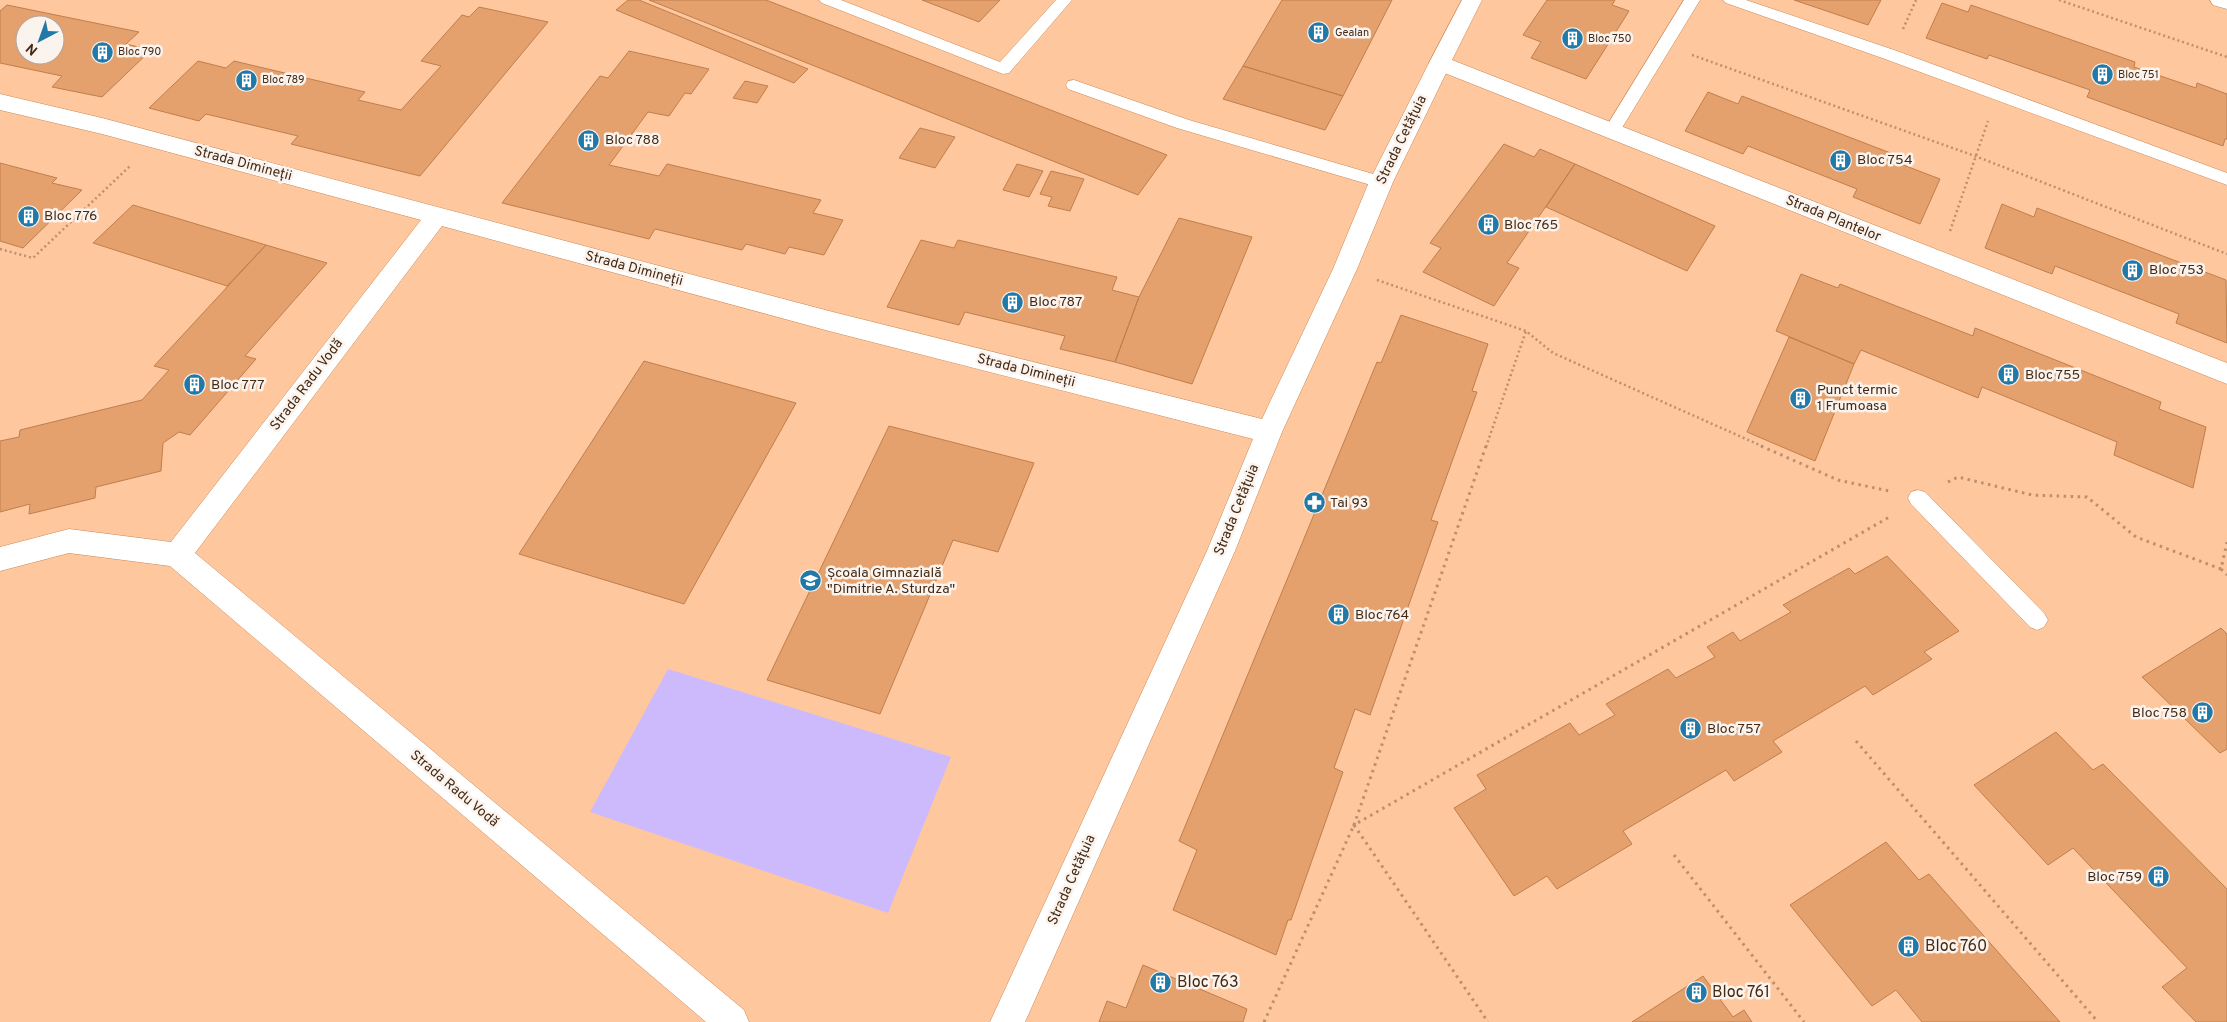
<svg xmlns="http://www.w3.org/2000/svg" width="2227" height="1022" viewBox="0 0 2227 1022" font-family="Overpass,sans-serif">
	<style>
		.green { fill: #cdbafd }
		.building { fill: #e4a16e; stroke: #bf7f4c; fill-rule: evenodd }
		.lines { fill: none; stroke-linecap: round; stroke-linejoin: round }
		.service-casing { stroke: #c98856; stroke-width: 1 }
		.minor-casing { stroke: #c98856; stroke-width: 1 }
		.tertiary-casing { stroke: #c98856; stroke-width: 1 }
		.secondary-casing { stroke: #c98856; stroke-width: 1 }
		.path-far1 { stroke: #bc8f6d; stroke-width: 2.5; stroke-dasharray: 2 3; stroke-linecap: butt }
		.path { stroke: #bc8f6d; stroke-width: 3; stroke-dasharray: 2.5 4.5; stroke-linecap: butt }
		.service { fill: #fff; fill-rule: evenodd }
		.minor { fill: #fff; fill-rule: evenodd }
		.tertiary { fill: #fff; fill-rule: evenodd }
		.secondary { fill: #fff; fill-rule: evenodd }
		.labels { text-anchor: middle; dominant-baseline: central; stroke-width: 5; stroke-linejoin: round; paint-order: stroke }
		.far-poi-label { font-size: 11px; fill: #442a14; stroke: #fbf3ee; text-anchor: start }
		.poi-label { font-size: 14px; fill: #442a14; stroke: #fbf3ee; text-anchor: start }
		.street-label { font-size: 14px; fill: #442a14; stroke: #fbf3ee }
		.near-poi-label { font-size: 16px; fill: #442a14; stroke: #fbf3ee; text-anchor: start }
	</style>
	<rect width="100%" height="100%" fill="#ffc79e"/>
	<!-- green -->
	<path class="green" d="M668,669L951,757L888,913L590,812Z"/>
	<!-- building -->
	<path class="building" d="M628,0H639L808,69L794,83L616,10Z
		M649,0H766L1167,155L1138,195Z
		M922,0H1000L979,22Z
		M1282,0H1392L1343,96L1243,66Z
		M1547,0H1615L1612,5L1629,11L1586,79L1531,58L1541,42L1523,35Z
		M1794,0H1881L1868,25Z
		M1942,3L1968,12L1971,5L2135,62L2134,67L2196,88L2197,83L2227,94V139H2225L2223,146L2087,97L2090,90L1989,55L1987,59L1926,38Z
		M7,5L139,32L126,44L151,50L102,97L52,87L62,76L0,63V11ZM25,25H55V55H25Z
		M479,7L548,22L420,176L291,144L298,136L206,114L199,121L149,108L198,61L226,68L234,61L365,92L358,100L401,110L441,66L421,61L462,15L469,17Z
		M629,51L709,69L691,94L685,93L669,116L648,112L609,165L659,176L667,164L821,200L813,213L843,220L824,255L789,247L785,254L746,244L742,250L655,229L649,239L502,203L600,76L608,78Z
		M1243,66L1343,96L1325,130L1223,99Z
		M745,81L768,86L757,103L733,98Z
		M1708,92L1738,104L1742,96L1901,157L1898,163L1940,179L1920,224L1853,197L1857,189L1748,146L1743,154L1685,131Z
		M920,128L955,137L935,168L899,158Z
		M1504,144L1534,157L1540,149L1575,164L1507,263L1519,268L1494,306L1423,272L1441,248L1430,243Z
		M0,163L57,178L52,183L82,190L23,248L0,241Z
		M1017,164L1043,171L1029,197L1003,190Z
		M1575,164L1715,226L1687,271L1546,207Z
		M1051,171L1084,179L1070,211L1048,206L1052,197L1040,194Z
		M2002,204L2034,217L2037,208L2226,280L2227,343L2176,323L2179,314L2055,266L2052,274L1985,248Z
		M133,205L266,245L227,286L93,243Z
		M1179,218L1252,237L1192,384L1115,362L1139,297Z
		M921,240L954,248L958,240L1117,277L1112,290L1139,297L1115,362L1060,349L1065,336L965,312L959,325L887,307Z
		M266,245L327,263L245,356L256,359L190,435L179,432L163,443L161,471L96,487L95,498L29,514L30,504L0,512V441L19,437L20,430L142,400L169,370L154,366Z
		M1801,274L1838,288L1840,284L1973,336L1975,328L2161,402L2159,409L2206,427L2193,488L2114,455L2117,442L1982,387L1978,398L1861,350L1854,364L1776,331Z
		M1401,315L1488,344L1472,391L1477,392L1431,520L1438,522L1370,715L1355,709L1334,768L1343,772L1291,920H1288L1276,955L1173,910L1197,850L1179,841L1377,362L1381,363Z
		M1789,337L1854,364L1815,461L1747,432Z
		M644,361L796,403L684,604L519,554Z
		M889,426L1034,463L998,552L953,540L880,714L767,680Z
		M1887,556L1959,631L1924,652L1932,659L1873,695L1865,686L1773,741L1782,752L1734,781L1726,770L1623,831L1632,844L1557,889L1547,876L1514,896L1454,808L1486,789L1477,775L1570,723L1579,735L1615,715L1606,704L1668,669L1676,678L1715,657L1707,647L1733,632L1740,641L1791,612L1783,605L1849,568L1855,574Z
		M2221,628L2227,634V749L2220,753L2142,677Z
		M2056,732L2093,770L2103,764L2227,889V1022H2196L2162,987L2187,968L2073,848L2048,865L1974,785Z
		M1886,842L1919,880L1929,874L2060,1022H1922L1896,990L1872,1006L1790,905Z
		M1143,965L1247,1009L1243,1022H1099L1107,1001L1126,1008Z
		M1703,976L1733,1017L1744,1010L1752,1022H1632Z"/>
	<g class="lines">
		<defs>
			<path id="service" d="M819,0H841L1000,62L1056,0H1072L1009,73L1003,74L822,3Z
				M1684,0H1700L1617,136L1611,138L1605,136L1603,132Z
				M1723,0H1746L1897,51L2227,173V185L1885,59L1726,3Z
				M1074,80L1189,120L1387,178L1389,182L1387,186L1381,188L1177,128L1068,89L1066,85L1068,81Z
				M1918,490L1925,492L2044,613L2048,620L2044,627L2037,630L2030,627L1911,504L1908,498L1911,492Z"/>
			<path id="minor" d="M1440,56L1448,58L1451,63L1393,182L1357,269L1282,432L1235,551L1025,1022H990L1207,551L1253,439L829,331L442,226L195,553L744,1010L749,1022H706L170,566L69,553L0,571V547L69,529L171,542L421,220L102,134L0,110V94L102,118L829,311L1262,419L1333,269L1369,182L1429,63L1432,58Z"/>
			<path id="tertiary" d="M1462,0H1482L1452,60L2227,363V384L1432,68L1429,63Z"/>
			<path id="secondary" d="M2210,0H2227V9L2213,5Z"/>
		</defs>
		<!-- service casing -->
		<use href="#service" class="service-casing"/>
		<!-- minor casing -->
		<use href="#minor" class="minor-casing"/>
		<!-- tertiary casing -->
		<use href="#tertiary" class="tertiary-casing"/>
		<!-- secondary casing -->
		<use href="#secondary" class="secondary-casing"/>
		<!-- path-far1 -->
		<path class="path-far1" d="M2059,0L2227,57
			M1903,29L1916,0
			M1692,55L1975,156L2227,254
			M1950,231L1988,121
			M0,249L33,258L130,166
			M1377,280L1526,331L1553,353L1764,447
			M1486,447L1526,331"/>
		<!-- path -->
		<path class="path" d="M1486,446L1354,825L1891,516
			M1761,446L1838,480L1889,491
			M1948,482L1958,477L2032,495L2087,497L2136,537L2221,569L2227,542
			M2221,569L2227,575
			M1856,741L2098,1022
			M1354,825L1488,1022
			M1674,855L1804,1022
			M1264,1022L1354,825"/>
		<!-- service -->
		<use href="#service" class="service"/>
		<!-- minor -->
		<use href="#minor" class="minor"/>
		<!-- tertiary -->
		<use href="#tertiary" class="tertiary"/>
		<!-- secondary -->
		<use href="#secondary" class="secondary"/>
	</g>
	<!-- icons -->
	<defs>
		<symbol id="building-disc" viewBox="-11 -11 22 22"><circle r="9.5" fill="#2179a8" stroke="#fbf3ee"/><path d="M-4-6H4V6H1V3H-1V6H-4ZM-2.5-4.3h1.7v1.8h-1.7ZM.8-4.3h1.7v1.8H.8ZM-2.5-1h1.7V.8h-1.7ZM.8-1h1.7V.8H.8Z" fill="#fff"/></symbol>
		<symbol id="pharmacy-disc" viewBox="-11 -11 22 22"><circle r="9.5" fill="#2179a8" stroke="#fbf3ee"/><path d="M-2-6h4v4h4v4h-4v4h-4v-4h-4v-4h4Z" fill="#fff"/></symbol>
		<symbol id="school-disc" viewBox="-11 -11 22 22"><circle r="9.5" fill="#2179a8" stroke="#fbf3ee"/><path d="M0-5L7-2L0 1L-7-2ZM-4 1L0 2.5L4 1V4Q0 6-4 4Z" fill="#fff"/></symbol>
	</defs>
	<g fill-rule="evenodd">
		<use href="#building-disc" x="1306" y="20" width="25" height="25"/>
		<use href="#building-disc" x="1560" y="26" width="25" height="25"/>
		<use href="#building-disc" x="90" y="40" width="25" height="25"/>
		<use href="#building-disc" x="2090" y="62" width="25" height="25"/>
		<use href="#building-disc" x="234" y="68" width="25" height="25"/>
		<use href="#building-disc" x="576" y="128" width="25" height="25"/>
		<use href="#building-disc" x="1828" y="148" width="25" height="25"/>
		<use href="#building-disc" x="16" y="204" width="25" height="25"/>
		<use href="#building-disc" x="1476" y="212" width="25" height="25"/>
		<use href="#building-disc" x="2120" y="258" width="25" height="25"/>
		<use href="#building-disc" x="1000" y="290" width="25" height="25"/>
		<use href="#building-disc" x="1996" y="362" width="25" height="25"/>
		<use href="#building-disc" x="182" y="372" width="25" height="25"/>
		<use href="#building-disc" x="1788" y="386" width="25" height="25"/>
		<use href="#pharmacy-disc" x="1302" y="490" width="25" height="25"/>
		<use href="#school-disc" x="798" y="568" width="25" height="25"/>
		<use href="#building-disc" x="1326" y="602" width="25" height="25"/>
		<use href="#building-disc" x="2190" y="700" width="25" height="25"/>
		<use href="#building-disc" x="1678" y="716" width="25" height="25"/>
		<use href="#building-disc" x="2146" y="864" width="25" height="25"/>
		<use href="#building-disc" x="1896" y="934" width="25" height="25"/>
		<use href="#building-disc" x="1148" y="970" width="25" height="25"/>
		<use href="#building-disc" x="1684" y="980" width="25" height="25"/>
	</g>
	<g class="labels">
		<!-- far-poi labels -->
		<g class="far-poi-label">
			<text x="1335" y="33">Gealan</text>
			<text x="1588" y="39">Bloc 750</text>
			<text x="118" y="52">Bloc 790</text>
			<text x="2118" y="75">Bloc 751</text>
			<text x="262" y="80">Bloc 789</text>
		</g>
		<!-- poi labels -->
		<g class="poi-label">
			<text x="605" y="140">Bloc 788</text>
			<text x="1857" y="160">Bloc 754</text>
			<text x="44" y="216">Bloc 776</text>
			<text x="1504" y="225">Bloc 765</text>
			<text x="2149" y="270">Bloc 753</text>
			<text x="1029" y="302">Bloc 787</text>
			<text x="2025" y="375">Bloc 755</text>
			<text x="211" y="385">Bloc 777</text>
			<text x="1817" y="390">Punct termic<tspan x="1817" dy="16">1 Frumoasa</tspan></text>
			<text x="1330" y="503">Tai 93</text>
			<text x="827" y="573">Școala Gimnazială<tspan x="827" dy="16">"Dimitrie A. Sturdza"</tspan></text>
			<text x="1355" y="615">Bloc 764</text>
			<text x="2187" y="713" text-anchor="end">Bloc 758</text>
			<text x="1707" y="729">Bloc 757</text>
			<text x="2142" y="877" text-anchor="end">Bloc 759</text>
		</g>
		<!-- street labels -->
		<g class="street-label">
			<text transform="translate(1402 140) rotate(-64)">Strada Cetățuia</text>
			<text transform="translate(243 164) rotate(15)">Strada Dimineții</text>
			<text transform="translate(1833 219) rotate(22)">Strada Plantelor</text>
			<text transform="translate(634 269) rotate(15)">Strada Dimineții</text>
			<text transform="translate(1026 371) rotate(14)">Strada Dimineții</text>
			<text transform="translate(307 385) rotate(-53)">Strada Radu Vodă</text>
			<text transform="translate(1237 510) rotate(-68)">Strada Cetățuia</text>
			<text transform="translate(454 789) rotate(40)">Strada Radu Vodă</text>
			<text transform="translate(1072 880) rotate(-66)">Strada Cetățuia</text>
		</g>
		<!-- near-poi labels -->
		<g class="near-poi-label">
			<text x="1925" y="947">Bloc 760</text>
			<text x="1177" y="983">Bloc 763</text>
			<text x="1712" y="993">Bloc 761</text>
		</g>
	</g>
	<!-- north arrow -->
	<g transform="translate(40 40) rotate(221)"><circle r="24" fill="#fbf3ee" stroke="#b2a397"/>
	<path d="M0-4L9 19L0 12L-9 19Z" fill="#2179a8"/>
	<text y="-8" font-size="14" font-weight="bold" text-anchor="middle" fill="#442a14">N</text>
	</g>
</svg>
